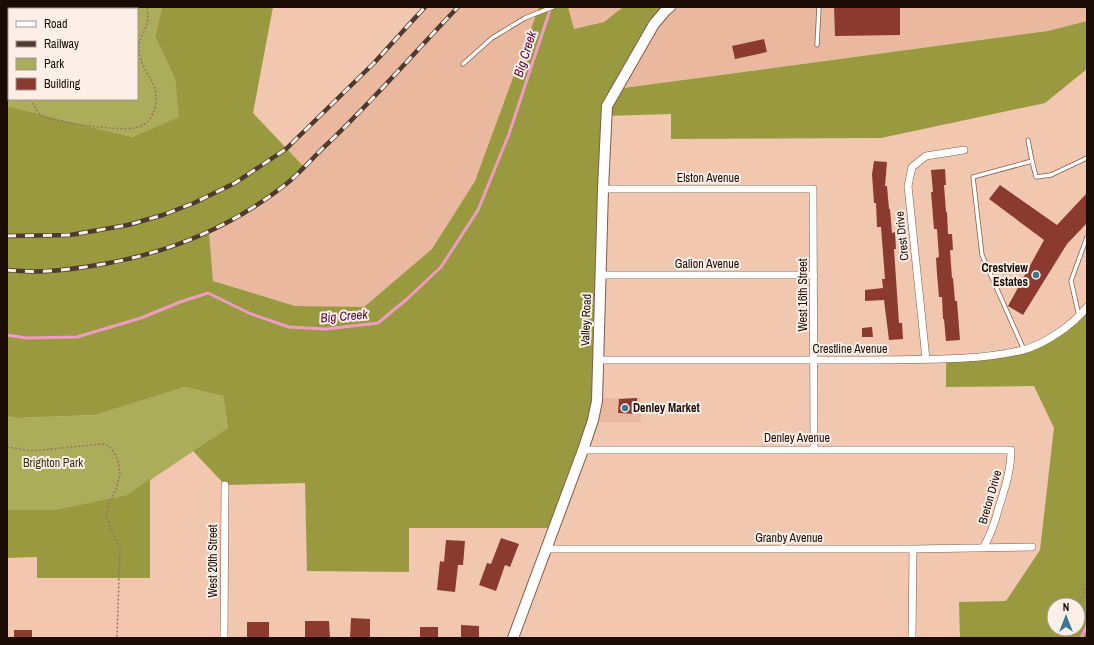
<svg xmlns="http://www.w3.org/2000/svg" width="1094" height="645" viewBox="0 0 1094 645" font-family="'Archivo Narrow',sans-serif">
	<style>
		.built { fill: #e9b89f }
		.green { fill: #acad5a }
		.forest { fill: #999a40; fill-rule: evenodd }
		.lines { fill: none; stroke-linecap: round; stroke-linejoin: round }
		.stream { stroke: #f09bc4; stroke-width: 3 }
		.building { fill: #8b3a30 }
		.lane-casing { stroke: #815c48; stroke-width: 5 }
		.street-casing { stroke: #815c48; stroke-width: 8 }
		.secondary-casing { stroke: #815c48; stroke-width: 12 }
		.path { stroke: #937565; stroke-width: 1.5; stroke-dasharray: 2 2; stroke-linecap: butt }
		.lane { stroke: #fff; stroke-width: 3.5 }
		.street { stroke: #fff; stroke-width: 7 }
		.secondary { stroke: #fff; stroke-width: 10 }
		.rail-casing { stroke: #4f3a2f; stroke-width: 4.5 }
		.rail { stroke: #fcefe8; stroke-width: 3; stroke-dasharray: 9; stroke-linecap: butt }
		.poi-dot { fill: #3c758f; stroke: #fcefe8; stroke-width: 1.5 }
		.labels { text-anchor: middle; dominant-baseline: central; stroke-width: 4; stroke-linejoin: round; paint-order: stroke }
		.street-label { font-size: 12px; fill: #1a0c05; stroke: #fcefe8 }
		.poi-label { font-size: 12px; font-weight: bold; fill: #1a0c05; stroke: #fcefe8; text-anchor: end }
		.park-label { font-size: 12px; fill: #35350f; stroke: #fcefe8 }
		.water-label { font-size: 13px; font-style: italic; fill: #520735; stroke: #fcefe8 }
	</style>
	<rect width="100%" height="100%" fill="#f1c7b0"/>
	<!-- built -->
	<path class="built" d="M425,7H539L475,181L432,249L364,307L295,306L213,281L209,232L246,211L285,185L304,167L286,149L374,63Z
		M568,7H623L604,22L573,29Z
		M670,7H1087V21L1048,31L615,89Z
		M597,398H641V422H593Z"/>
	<!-- green -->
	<path class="green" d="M7,7L17,9H9V99H137V9H22L23,7H162L155,36L175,79L180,117L132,137L7,106Z
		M185,387L223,396L228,428L128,495L54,510H7V416L16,418L95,415Z"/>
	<!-- forest -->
	<path class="forest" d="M162,7H273L253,113L304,167L285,185L246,211L209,232L213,281L295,306L364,307L432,249L475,181L539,7H568L574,29L604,22L623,7H670L616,89L1048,31L1087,21V69L1045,103L881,138L671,139V114L606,116L597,401L553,528H409V572L307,571L305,483L225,485L193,451L228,428L223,396L185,387L95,415L16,418L7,416V106L132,137L179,117L175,79L155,36Z
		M1087,307V638H960L959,602L1006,601L1040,550L1054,428L1034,386L946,387V358L1024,350L1062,330ZM1054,605H1078V629H1054Z
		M150,479V578H37V557L7,558V510H54L127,495Z"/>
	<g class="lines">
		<!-- stream -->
		<path class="stream" d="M7,335L26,338L77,337L141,318L180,302L208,293L251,314L289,327L326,329L378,323L407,299L441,267L478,210L509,134L551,7
			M1081,638L1087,626"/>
	</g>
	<!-- building -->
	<path class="building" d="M834,7H900V35L835,36Z
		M764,39L767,52L735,59L732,46Z
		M874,161L887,162L885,186H887L889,209H890L892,233L895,232L896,249H894L899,323H902L903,339L889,340L884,300L865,301V290L883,288L882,279H885L881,227H877L876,203H874L872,174Z
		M945,169L946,185H944L946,212H947L948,234H952L953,250H950L952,278H953L955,301H957L960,340L946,341L944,319H943L942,297H939L937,274L936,258L939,257L937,229H934L931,192H933L931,170Z
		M1000,185L1057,225L1087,193V223L1067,244L1023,315L1008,306L1044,240L989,199Z
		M872,327L873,337H862V328Z
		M637,398V414L618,413L619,399Z
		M501,538L519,544L510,567L505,565L496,591L479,585L487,563L491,564Z
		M446,540L465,541L463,565H458L455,592L437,590L440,561L444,562Z
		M351,618L370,619V638H350Z
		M305,621H329L330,638H305Z
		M247,622H269V638H247Z
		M461,625L479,626V638H461Z
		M420,627H438V638H420Z
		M14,630H32V638H14Z"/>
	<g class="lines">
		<defs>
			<path id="lane" d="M817,45L819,7
				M463,64L492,38L525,18L553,7
				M1028,140L1032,161
				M1079,316L1071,281L1087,237
				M1024,350L982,255L973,177L1032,161L1036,177L1051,175L1087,158"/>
			<path id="street" d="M22,9L23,7
				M603,189H813L814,449
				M600,275H814
				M926,359L908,186L912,167L926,156L964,150
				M598,360C686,360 775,360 863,360C914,359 974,362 1023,350C1045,344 1073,325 1087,307
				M583,450H1011C1011,470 1005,488 999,507C995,522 991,535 983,548
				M545,549H913L1032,547
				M224,638L225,485
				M912,638L913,549"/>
			<path id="secondary" d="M513,638L583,450L593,420L597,401L603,189L607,106L654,24L666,10L670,7"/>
		</defs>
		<!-- lane casing -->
		<use href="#lane" class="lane-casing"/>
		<!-- street casing -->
		<use href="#street" class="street-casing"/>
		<!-- secondary casing -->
		<use href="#secondary" class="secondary-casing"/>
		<!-- path -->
		<path class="path" d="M47,9L48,7
			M7,64H9
			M31,99C34,106 37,113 43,116C55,123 121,131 134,128C141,127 148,123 151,117C154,112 155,108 156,103C158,81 145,76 140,57C135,38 148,32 148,16C148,13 147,10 147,7
			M7,447L32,451L101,444L109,446L113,451L118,460L120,474L116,490L109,502L106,516L120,548L117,638
			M1078,605L1087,585
			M1058,638L1063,629"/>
		<!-- lane -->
		<use href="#lane" class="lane"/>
		<!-- street -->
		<use href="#street" class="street"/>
		<!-- secondary -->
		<use href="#secondary" class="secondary"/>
		<defs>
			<path id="rail" d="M7,236L70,235L128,225L163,215L194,203L235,183L286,149L374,63L425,7
				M7,270C41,274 76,269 109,263C173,251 234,225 285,185C298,175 310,161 322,149C370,104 413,54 458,7"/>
		</defs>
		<!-- rail casing -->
		<use href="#rail" class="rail-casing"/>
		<!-- rail -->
		<use href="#rail" class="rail"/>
	</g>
	<!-- markers -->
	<g class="poi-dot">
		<circle cx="1036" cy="275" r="4"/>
		<circle cx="625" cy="408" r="4"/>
	</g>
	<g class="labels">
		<!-- street labels -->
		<g class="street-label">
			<text x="708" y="178">Elston Avenue</text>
			<text transform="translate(902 236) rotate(-96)">Crest Drive</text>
			<text x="707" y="264">Galion Avenue</text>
			<text transform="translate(803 295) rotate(-90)">West 16th Street</text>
			<text transform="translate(586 320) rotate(-88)">Valley Road</text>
			<text x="850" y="349">Crestline Avenue</text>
			<text x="797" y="438">Denley Avenue</text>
			<text transform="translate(990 497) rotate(-74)">Breton Drive</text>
			<text x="789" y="538">Granby Avenue</text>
			<text transform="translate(213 561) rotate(-90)">West 20th Street</text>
		</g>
		<!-- poi labels -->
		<g class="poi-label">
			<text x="1028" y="268">Crestview<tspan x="1028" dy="14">Estates</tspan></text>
			<text x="633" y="408" text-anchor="start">Denley Market</text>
		</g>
		<!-- park labels -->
		<g class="park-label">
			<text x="53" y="463">Brighton Park</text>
		</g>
		<!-- water labels -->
		<g class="water-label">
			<text transform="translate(525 54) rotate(-72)">Big Creek</text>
			<text transform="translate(344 316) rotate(-5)">Big Creek</text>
		</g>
	</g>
	<!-- border -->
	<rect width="1094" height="645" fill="none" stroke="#1a0c05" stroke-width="16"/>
	<!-- legend -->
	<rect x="8" y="8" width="130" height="92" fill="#fcefe8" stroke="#a2948d"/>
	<rect x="16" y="21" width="20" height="6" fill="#ffffff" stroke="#a2948d"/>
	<text x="44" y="28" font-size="12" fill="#1a0c05">Road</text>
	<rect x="16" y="41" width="20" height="6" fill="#4f3a2f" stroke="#a2948d"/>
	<text x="44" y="48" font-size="12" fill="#1a0c05">Railway</text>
	<rect x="16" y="58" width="20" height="12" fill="#acad5a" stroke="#a2948d"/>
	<text x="44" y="68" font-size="12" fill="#1a0c05">Park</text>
	<rect x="16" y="78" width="20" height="12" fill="#8b3a30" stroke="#a2948d"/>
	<text x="44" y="88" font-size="12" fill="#1a0c05">Building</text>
	<!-- north arrow -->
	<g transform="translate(1066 617)"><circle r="19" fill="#fcefe8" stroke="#a2948d"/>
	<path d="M0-3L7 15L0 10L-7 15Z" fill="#3c758f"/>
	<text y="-6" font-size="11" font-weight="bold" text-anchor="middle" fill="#1a0c05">N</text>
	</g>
</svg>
